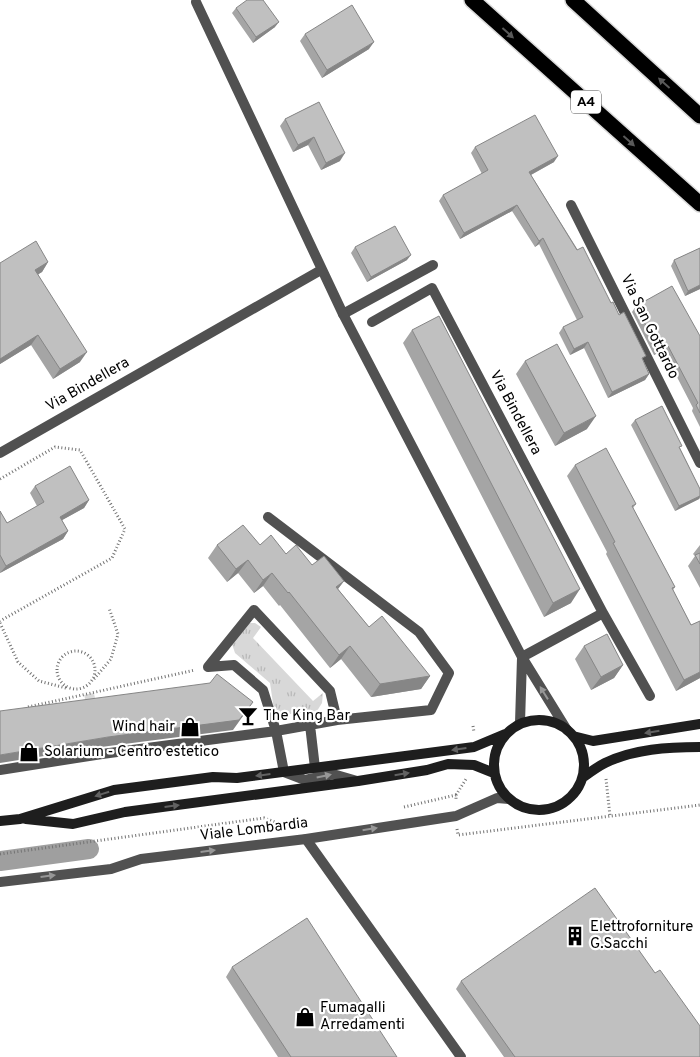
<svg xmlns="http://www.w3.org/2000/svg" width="700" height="1057" viewBox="0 0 700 1057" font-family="Overpass,sans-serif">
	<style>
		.grass { fill: url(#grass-tufts) }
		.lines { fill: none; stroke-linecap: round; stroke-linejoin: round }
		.canal { stroke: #9f9f9f; stroke-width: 20 }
		.pedestrian-tunnel { stroke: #d9d9d9; stroke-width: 10; stroke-dasharray: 10 5; stroke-linecap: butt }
		.motorway-casing { stroke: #dbdbdb; stroke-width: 18 }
		.path { stroke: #737373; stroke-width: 3; stroke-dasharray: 1 2.5; stroke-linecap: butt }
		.service { stroke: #515151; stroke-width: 10 }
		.minor { stroke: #515151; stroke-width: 10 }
		.secondary { stroke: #1e1e1e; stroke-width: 10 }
		.motorway { stroke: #000; stroke-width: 15 }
		.wall { fill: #a5a5a5 }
		.shaded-wall { fill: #868686 }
		.building { fill: #c0c0c0; stroke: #868686 }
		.oneway { fill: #595959 }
		.oneway2 { fill: #979797 }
		.oneway3 { fill: #626262 }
		.labels { text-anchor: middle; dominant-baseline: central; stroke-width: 4.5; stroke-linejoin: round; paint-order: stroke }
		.shield { fill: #fff; stroke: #4c4c4c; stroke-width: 1 }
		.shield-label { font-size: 14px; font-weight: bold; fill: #000 }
		.street-label { font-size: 15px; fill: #000; stroke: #fff }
		.poi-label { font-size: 15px; fill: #000; stroke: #fff; text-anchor: start }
	</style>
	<defs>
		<pattern id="grass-tufts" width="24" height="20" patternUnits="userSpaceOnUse" patternTransform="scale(1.25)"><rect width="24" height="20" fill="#d8d8d8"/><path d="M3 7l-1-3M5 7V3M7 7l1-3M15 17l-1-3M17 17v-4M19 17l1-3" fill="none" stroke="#b8b8b8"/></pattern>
	</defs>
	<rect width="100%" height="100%" fill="#fff"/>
	<!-- grass -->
	<path class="grass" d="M249,623H255L261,627L253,638L313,701L323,693L322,703L317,711L281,715L274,710L270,683L235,653L232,644Z"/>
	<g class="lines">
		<!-- canal -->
		<path class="canal" d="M0,861L89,849"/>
		<!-- pedestrian-tunnel -->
		<path class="pedestrian-tunnel" d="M89,694L93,712"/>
		<defs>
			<path id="motorway" d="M472,0L700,204
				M573,0L700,116"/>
		</defs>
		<!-- motorway casing -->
		<use href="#motorway" class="motorway-casing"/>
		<!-- path -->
		<path class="path" d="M0,479L55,447L80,450L125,529L112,558L0,621
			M0,623L18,662L39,681L66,688
			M57 670a19 19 0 1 1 38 0a19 19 0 1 1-38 0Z
			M94,679L111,659L118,634L109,608
			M28,707L195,670
			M473,726L474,732
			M606,779L610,816
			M456,795L466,779
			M404,807L456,795V801
			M457,829L458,835L700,805
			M0,854L264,818L283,825H286"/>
		<!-- service -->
		<path class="service" d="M343,314L433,265
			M372,322L432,288L603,613L650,696
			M268,517L419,632L449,673L431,710L337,720L276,731L284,772L305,780L333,774L357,781
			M522,657L603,613
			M310,725L315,768
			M0,770L102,754L276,731L263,690L234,665L208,667L254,610L330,691L337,720
			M306,839L461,1057"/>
		<!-- minor -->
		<path class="minor" d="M196,2L343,314L522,657L567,730
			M571,205L700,463
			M0,453L321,270
			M520,723L522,658
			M0,882L111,869L141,859L306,839L456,816L497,798L509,799"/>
		<!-- secondary -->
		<path class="secondary" d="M494 765a45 45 0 1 1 90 0a45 45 0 1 1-90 0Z
			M573,736L593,741L700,724
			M582,778C589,773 597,767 605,763C634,749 668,747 700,747
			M26,819L73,824L125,812L358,781L427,770L448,764L474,765L494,773
			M0,821L20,819L114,790L213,777L237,778L474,747L505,734"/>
		<!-- motorway -->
		<use href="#motorway" class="motorway"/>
	</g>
	<!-- wall -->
	<path class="wall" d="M236,8L275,27L253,43L232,13Z
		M305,34L369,49L322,78L300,41Z
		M319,102L340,161L321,170L308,145L293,152L280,126L285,119Z
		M475,147L554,162L531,175L611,303L643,360L649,374L645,380L608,398L584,348L570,355L559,333L563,327L577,320L539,244L535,247L512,211L460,239L439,201L443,195L482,174L471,153Z
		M355,247L407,260L367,282L351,253Z
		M700,248V289L685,296L671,266L674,260Z
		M48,262L42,272L38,274L80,362L53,379L31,345L0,364V263Z
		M636,306L700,336V427L692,411L693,408L663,350L654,355L632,312Z
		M412,330L571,603L544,617L403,343Z
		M525,361L587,429L555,446L516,374Z
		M635,420L680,448L700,489V498L699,499L675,511L631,425Z
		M575,465L636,504L633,508L675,587L673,590L691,625L700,621V678L676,691L606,554L607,552L567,476Z
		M35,486L89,500L84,508L62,520L68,531L63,539L0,573V511L7,523L37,506L30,493Z
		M217,545H260L286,554L312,565L344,581L338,589L369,627L430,676L421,689L371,697L341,659L330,668L280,605L279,606L263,586L254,593L238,573L227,582L208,558Z
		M700,545V588L688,566L695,556L693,554Z
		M584,646L623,665L614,678L591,690L575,659Z
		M232,967L397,1057H278L226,977Z
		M655,973L700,1057H504L456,989L461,981Z"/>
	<!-- shaded-wall -->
	<path class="shaded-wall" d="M279,22L275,27L253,43L256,37Z
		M374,42L369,49L322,78L327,70Z
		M314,137L308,145L293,152L298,145Z
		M345,153L340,161L321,170L326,163Z
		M558,156L554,162L525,178L529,172Z
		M517,205L512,211L460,239L464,233Z
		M543,238L539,244L535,247L539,241Z
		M411,255L407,260L367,282L371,277Z
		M48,262L42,272L29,280L35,270Z
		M700,285V289L685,296L688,291Z
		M38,335L31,345L0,364V359Z
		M588,342L584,348L570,355L574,349Z
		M667,344L663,350L654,355L658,349Z
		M87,352L80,362L53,379L60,369Z
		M649,374L645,380L608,398L612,392Z
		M596,416L587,429L555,446L564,433Z
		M700,496L699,499L675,511L679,506Z
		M89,500L84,508L55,524L60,517Z
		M68,531L63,539L0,573L6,566Z
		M248,560L238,573L227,582L236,569Z
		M272,573L263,586L254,593L263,580Z
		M344,581L334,594L336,587Z
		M580,589L571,603L544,617L553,603Z
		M350,646L341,659L330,668L339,655Z
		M623,665L614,678L591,690L601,677Z
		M700,672V678L676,691L684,680Z
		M430,676L421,689L371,697L380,684Z
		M253,702L233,730L101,747L0,763V755L108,737Z"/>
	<!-- building -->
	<path class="building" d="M247,0H263L279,22L256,37L236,8Z
		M352,5L374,42L327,70L305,34Z
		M319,102L345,153L326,163L314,137L298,145L285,119Z
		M535,115L558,156L529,172L577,250L583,247L611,303L613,302L619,315L624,312L646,356L642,358L649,374L612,392L588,342L574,349L563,327L583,317L543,238L539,241L517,205L464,233L443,195L488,170L475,147Z
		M395,226L411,255L371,277L355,247Z
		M36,241L48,262L35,270L87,352L60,369L38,335L0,359V263Z
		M700,248V285L688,291L674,260Z
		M672,286L700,336V413L696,405L698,403L667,344L658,349L636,306Z
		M439,316L580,589L553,603L412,330Z
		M557,344L596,416L564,433L525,361Z
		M662,406L682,446L679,447L700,489V496L679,506L635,420Z
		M606,448L636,504L632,506L675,587L672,588L691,625L700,621V672L684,680L613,543L615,542L575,465Z
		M70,466L89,500L60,517L68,531L6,566L0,555V511L7,523L44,502L35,486Z
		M243,525L260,545L271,535L286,554L296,545L312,565L324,556L344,581L336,587L369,627L382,616L430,676L380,684L350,646L339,655L289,592L288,593L272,573L263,580L248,560L236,569L217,545Z
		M700,553V564L695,555Z
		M607,634L623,665L601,677L584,646Z
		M217,674L253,702L239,720L108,737L0,755V711L210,683Z
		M595,888L655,973L660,970L700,1026V1057H515L461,981Z
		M307,918L397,1057H291L232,967Z"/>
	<!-- one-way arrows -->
	<defs><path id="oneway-solid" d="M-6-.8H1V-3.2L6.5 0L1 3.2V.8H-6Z" transform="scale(1.25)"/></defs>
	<g class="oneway">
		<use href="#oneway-solid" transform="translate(508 33) rotate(42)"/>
		<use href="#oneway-solid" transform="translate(664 83) rotate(-138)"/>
		<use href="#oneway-solid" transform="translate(629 141) rotate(42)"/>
	</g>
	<g class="oneway2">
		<use href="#oneway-solid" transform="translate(544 693) rotate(-122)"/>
		<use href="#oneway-solid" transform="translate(324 776) rotate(-12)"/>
		<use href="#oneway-solid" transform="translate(370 829) rotate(-9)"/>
		<use href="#oneway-solid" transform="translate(208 851) rotate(-7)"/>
		<use href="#oneway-solid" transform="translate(48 876) rotate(-7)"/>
	</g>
	<g class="oneway3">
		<use href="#oneway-solid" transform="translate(652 732) rotate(171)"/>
		<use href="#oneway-solid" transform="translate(459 749) rotate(172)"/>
		<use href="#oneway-solid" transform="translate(402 774) rotate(-9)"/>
		<use href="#oneway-solid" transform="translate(263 775) rotate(173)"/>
		<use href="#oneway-solid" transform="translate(102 794) rotate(163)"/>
		<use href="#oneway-solid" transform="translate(172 806) rotate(-7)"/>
	</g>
	<!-- icons -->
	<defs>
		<symbol id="bar-bare" viewBox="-9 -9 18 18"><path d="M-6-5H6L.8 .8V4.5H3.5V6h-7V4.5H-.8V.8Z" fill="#000" stroke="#fff" stroke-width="2.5" paint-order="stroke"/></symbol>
		<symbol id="shop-bare" viewBox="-9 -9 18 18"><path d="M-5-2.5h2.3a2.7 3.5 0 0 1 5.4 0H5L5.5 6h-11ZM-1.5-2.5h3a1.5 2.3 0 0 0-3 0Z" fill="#000" stroke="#fff" stroke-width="2.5" paint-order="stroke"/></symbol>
		<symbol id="building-bare" viewBox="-9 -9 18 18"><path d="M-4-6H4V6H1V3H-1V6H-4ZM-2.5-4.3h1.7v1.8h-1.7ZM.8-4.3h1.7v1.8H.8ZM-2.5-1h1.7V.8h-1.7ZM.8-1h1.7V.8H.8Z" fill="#000" stroke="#fff" stroke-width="2.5" paint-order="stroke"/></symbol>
	</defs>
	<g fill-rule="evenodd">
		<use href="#bar-bare" x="234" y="702" width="28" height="28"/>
		<use href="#shop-bare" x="176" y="713" width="28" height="28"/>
		<use href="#shop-bare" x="15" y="738" width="28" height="28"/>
		<use href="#building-bare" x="561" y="922" width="28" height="28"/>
		<use href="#shop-bare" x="291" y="1003" width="28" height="28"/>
	</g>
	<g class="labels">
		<!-- shield labels -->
		<rect class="shield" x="571" y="90.5" width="30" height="23" rx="4"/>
		<g class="shield-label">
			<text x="586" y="102">A4</text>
		</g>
		<!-- street labels -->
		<g class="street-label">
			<text transform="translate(649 327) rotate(64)">Via San Gottardo</text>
			<text transform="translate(88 385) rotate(-30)">Via Bindellera</text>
			<text transform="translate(515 413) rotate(62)">Via Bindellera</text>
			<text transform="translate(254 830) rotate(-7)">Viale Lombardia</text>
		</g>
		<!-- poi labels -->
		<g class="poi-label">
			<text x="263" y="716">The King Bar</text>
			<text x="175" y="727" text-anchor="end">Wind hair</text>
			<text x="44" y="752">Solarium - Centro estetico</text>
			<text x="590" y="927">Elettroforniture<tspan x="590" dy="17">G.Sacchi</tspan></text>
			<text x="320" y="1008">Fumagalli<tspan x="320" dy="17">Arredamenti</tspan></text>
		</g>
	</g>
</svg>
